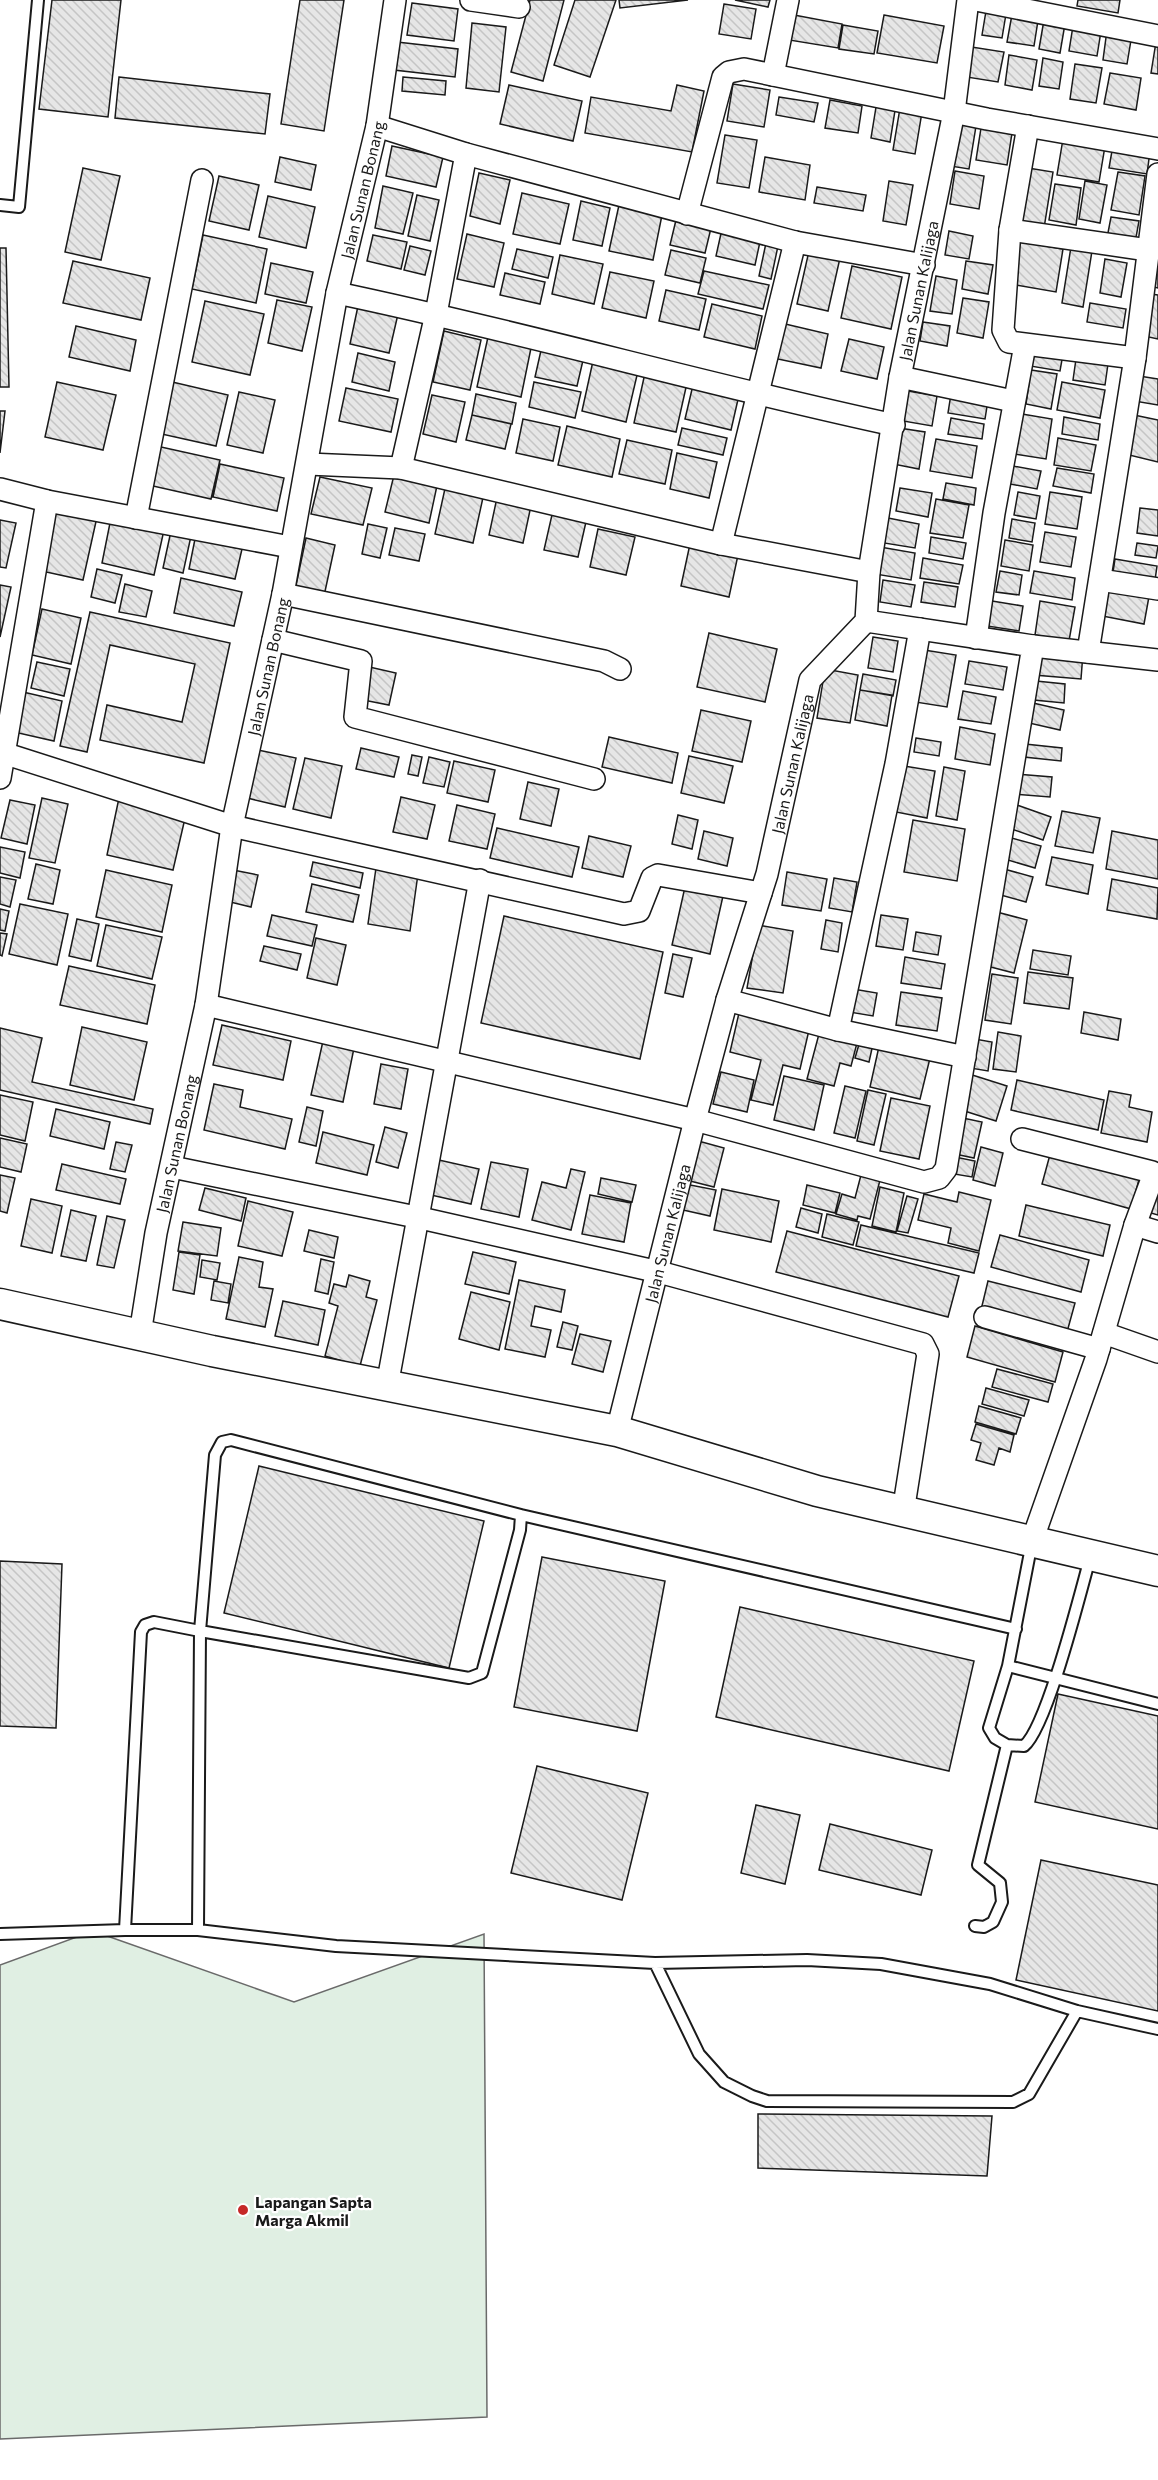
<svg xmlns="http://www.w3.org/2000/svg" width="1158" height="2480" viewBox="0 0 1158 2480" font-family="Commissioner,sans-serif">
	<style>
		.grass { fill: #e0efe3; stroke: #6a6a6a; stroke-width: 1.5 }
		.building { fill: url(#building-back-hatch); stroke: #1a1a1a; stroke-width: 1.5 }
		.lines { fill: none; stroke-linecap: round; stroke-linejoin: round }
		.service-casing { stroke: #1a1a1a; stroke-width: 14 }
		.minor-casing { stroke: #1a1a1a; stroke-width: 24 }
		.secondary-casing { stroke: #1a1a1a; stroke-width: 33 }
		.service { stroke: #fff; stroke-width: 10 }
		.minor { stroke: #fff; stroke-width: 21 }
		.secondary { stroke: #fff; stroke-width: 30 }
		.poi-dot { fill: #c62828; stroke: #fff; stroke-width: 2 }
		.labels { text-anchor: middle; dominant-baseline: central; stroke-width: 4.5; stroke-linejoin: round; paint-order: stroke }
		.street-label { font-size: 16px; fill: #1a1a1a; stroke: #fff }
		.poi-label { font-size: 16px; font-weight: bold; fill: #1a1a1a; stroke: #fff; text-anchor: start }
	</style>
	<defs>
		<pattern id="building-back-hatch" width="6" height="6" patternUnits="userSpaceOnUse" patternTransform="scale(1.5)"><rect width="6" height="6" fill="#e6e6e6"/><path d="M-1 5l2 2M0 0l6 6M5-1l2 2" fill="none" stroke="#c5c5c5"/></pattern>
	</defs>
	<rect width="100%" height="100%" fill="#fff"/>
	<!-- grass -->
	<path class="grass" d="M93,1931L294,2002L484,1934L487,2417L0,2439V1965Z"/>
	<!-- building -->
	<path class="building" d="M52,0H121L108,117L39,109Z
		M300,0H344L324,131L281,124Z
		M530,0H564L543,81L511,72Z
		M575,0H616L590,77L554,65Z
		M619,0H688L620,8Z
		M735,0H770L768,7Z
		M1078,0H1120L1118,13L1077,6Z
		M412,3L458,9L454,41L407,35Z
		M724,4L756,9L751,39L719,34Z
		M987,5L1007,8L1002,38L982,35Z
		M1013,9L1039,14L1034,46L1007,42Z
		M1045,14L1066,18L1060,53L1039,49Z
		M794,15L842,24L838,48L789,40Z
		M884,15L944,26L937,63L877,53Z
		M472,23L506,27L499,92L466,88Z
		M843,25L878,31L874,54L839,49Z
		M1073,26L1101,31L1097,56L1069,51Z
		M1107,30L1132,34L1127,64L1103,60Z
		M397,42L458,49L455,77L394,70Z
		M1156,42H1158V74L1151,73Z
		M965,46L1004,52L998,82L960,76Z
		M1009,55L1037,60L1032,90L1005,85Z
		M1043,58L1063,62L1059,89L1039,86Z
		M1075,64L1102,68L1096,103L1070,99Z
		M1110,73L1141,78L1136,110L1104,104Z
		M119,77L270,94L265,134L115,118Z
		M403,77L446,81L445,95L402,91Z
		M733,84L770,90L764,127L727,121Z
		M509,85L582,101L573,141L500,124Z
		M677,85L704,91L692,152L585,133L591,97L671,111Z
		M779,97L818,103L814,122L776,115Z
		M830,100L862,106L858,133L825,128Z
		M877,101L896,104L890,142L871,138Z
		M901,102L923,106L915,154L893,150Z
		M958,117L977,120L969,169L950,166Z
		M981,128L1012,133L1007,165L976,160Z
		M725,135L757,140L749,188L717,183Z
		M1063,139L1105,146L1099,182L1057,175Z
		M1113,145L1150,151L1147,174L1109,168Z
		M392,146L443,157L436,187L386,176Z
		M280,157L316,165L311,190L275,182Z
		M765,157L810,165L805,200L759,192Z
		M83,168L120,176L101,260L65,252Z
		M1028,168L1053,172L1044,228L1018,223Z
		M955,171L984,176L979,209L950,204Z
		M1118,172L1145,176L1139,215L1111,210Z
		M479,173L510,180L500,224L470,216Z
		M219,176L259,185L249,230L209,221Z
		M889,181L913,185L906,225L883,221Z
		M1085,181L1107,185L1100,223L1079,219Z
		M1055,184L1081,188L1076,225L1049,220Z
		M383,186L413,193L403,234L375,228Z
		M817,187L866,195L863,211L814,203Z
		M522,193L569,204L560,244L513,234Z
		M417,195L439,200L430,241L408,236Z
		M268,196L315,207L306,248L259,237Z
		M581,201L610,208L602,246L573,240Z
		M619,205L662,215L653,260L609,251Z
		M1111,217L1139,221L1135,243L1107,238Z
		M676,220L711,228L705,253L670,245Z
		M722,229L761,237L755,265L716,256Z
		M949,231L973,236L969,259L945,255Z
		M467,234L504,243L494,287L457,279Z
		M203,235L267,249L256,303L192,289Z
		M373,235L407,242L401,269L367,261Z
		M1017,241L1063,249L1056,292L1010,284Z
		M766,243L778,246L771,279L759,276Z
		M410,246L431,251L425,275L404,270Z
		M1071,247L1092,251L1083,307L1062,303Z
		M0,248H6L9,387H0Z
		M517,249L553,257L548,278L512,269Z
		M671,250L706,258L700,283L665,275Z
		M809,251L840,258L828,311L797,304Z
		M560,255L603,264L594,304L552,294Z
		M1105,259L1127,263L1121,297L1100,293Z
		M73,261L150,278L141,320L63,303Z
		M966,261L993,265L988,294L962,289Z
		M1158,261V288L1154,287Z
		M271,263L313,272L306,303L265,294Z
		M852,266L902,277L891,329L841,318Z
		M704,271L769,285L763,309L698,294Z
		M610,272L654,281L646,318L602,308Z
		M505,273L545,282L540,304L500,295Z
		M936,276L957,280L952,314L930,311Z
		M666,290L706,299L699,330L659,321Z
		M1151,294L1158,295V339L1144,336Z
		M963,298L989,302L983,338L957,333Z
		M277,300L312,307L302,351L268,343Z
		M205,301L264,314L250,375L192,362Z
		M1090,303L1126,309L1123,328L1087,322Z
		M712,304L762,316L755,349L704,337Z
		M358,306L398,314L389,353L350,344Z
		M923,322L950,326L947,346L920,341Z
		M781,323L828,334L821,368L773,358Z
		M76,326L136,340L130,371L69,357Z
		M444,331L481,340L470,390L433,382Z
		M488,337L531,348L521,397L477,387Z
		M849,339L884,347L877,379L841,371Z
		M542,346L584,356L577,386L535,377Z
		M1033,348L1063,354L1060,371L1030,366Z
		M358,353L395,362L389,391L352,382Z
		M1076,359L1108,364L1105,385L1073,380Z
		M593,361L638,371L626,422L582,411Z
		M1031,370L1057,374L1051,409L1026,404Z
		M645,373L687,383L676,432L634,423Z
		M1139,376L1158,379V405L1134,401Z
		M168,381L228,395L216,446L157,433Z
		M57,382L116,395L103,450L45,437Z
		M534,382L581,392L575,418L529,407Z
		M1062,382L1105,390L1100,418L1057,410Z
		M693,385L739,395L731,430L685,419Z
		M346,388L398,399L391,432L339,421Z
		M908,391L937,396L932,426L903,421Z
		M239,392L275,400L263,453L227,445Z
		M476,394L516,403L512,424L472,415Z
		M951,394L988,400L985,419L948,413Z
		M432,395L465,402L456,442L423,434Z
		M0,411H5L0,453Z
		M1022,414L1052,419L1046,459L1015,454Z
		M472,415L511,424L505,449L466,440Z
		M1134,415L1158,420V462L1125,454Z
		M1064,417L1100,424L1098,440L1062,434Z
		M951,418L984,424L982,439L948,434Z
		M523,419L560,427L553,461L516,453Z
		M567,426L620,439L612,477L558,465Z
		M682,428L727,438L723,455L678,445Z
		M899,428L925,432L919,469L893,464Z
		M1058,438L1096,445L1091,471L1054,465Z
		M936,439L977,446L972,478L930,471Z
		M627,440L672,450L665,484L619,474Z
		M152,445L220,460L211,499L144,484Z
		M677,453L717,462L709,498L670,489Z
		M220,464L284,478L277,511L213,497Z
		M1013,466L1041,471L1037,489L1010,484Z
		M1057,468L1094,474L1091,493L1053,486Z
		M395,471L438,481L429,523L385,512Z
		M320,477L372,488L363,525L311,514Z
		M946,483L976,488L974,505L943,499Z
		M446,484L484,493L473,543L435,534Z
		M900,488L932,493L928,517L896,511Z
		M1018,492L1040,496L1036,519L1014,515Z
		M1050,492L1082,497L1077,529L1045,524Z
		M498,493L532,501L523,543L489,535Z
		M936,499L969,505L963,538L930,533Z
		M50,506L97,517L83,580L37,570Z
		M554,506L588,513L578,557L544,550Z
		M1140,508L1158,510V536L1137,533Z
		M111,518L164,530L154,575L102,563Z
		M888,518L919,524L915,548L884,543Z
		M1012,519L1035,523L1032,542L1009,538Z
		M0,520L16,523L6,568L0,567Z
		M368,524L387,528L380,558L362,554Z
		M395,528L425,534L419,561L389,555Z
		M598,529L635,537L626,575L590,567Z
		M171,531L191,536L183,573L163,568Z
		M1045,532L1076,537L1071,567L1040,562Z
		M931,537L966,543L963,559L929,553Z
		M306,538L335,545L324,596L295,590Z
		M195,539L242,549L235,579L189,569Z
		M1005,540L1033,545L1029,571L1001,566Z
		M1137,543L1158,546L1156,558L1135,555Z
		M690,544L738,555L729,597L681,586Z
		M880,547L915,553L911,580L875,574Z
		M923,558L963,565L959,584L920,578Z
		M1115,559L1157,566L1154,587L1112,579Z
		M97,569L122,575L115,603L91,597Z
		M1000,571L1022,575L1019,595L996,592Z
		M1034,571L1075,578L1072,600L1030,593Z
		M181,578L242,592L234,626L174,613Z
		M883,580L915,585L911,607L880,602Z
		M1103,581L1150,591L1144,624L1097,615Z
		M924,582L958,587L955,607L921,602Z
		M125,584L152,591L146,617L119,612Z
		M0,585L11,587L0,637Z
		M992,601L1023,606L1019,631L987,626Z
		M1040,601L1075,607L1069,641L1035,635Z
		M42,609L81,618L71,664L32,655Z
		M90,612L230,643L204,763L100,740L107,705L182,722L195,664L110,645L87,752L60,746Z
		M709,633L777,649L765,702L697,687Z
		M873,637L898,641L893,672L868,668Z
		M1036,649L1083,653L1081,679L1034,675Z
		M924,650L956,655L947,707L915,702Z
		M969,661L1007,667L1003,690L965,684Z
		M37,662L70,669L64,696L31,688Z
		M365,666L396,673L389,705L358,699Z
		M825,669L858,675L850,723L817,718Z
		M863,674L896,680L893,696L860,690Z
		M1036,681L1065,684L1064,703L1034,700Z
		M860,690L892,695L887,726L855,720Z
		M963,691L996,697L991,724L958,719Z
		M23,692L62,701L54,741L14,732Z
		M1033,703L1064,710L1060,730L1029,723Z
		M701,710L751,721L742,762L692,751Z
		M960,727L995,734L990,765L955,759Z
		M609,737L678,753L672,783L602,767Z
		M916,738L941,742L939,756L914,752Z
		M1025,744L1062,748L1061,761L1024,757Z
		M361,748L399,757L394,777L356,769Z
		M258,750L296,758L285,807L247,798Z
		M412,755L422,757L418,776L408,774Z
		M689,756L733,766L724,803L681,793Z
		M429,757L450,762L444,787L423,783Z
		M305,758L342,766L331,818L293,809Z
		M454,761L495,770L488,802L447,793Z
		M904,766L935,771L927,818L896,812Z
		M944,767L965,771L957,820L936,816Z
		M1016,774L1052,777L1050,797L1014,794Z
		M528,782L559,789L551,826L520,819Z
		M401,797L435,805L427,839L393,832Z
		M42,798L68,804L55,863L29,858Z
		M119,798L186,814L173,870L107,855Z
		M10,800L35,805L27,844L1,838Z
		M457,805L495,814L487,849L449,841Z
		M1017,805L1051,817L1043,840L1009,828Z
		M1062,811L1100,818L1093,853L1055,846Z
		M678,815L698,820L692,849L672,844Z
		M913,820L965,829L957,881L904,872Z
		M497,828L579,847L572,877L490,858Z
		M704,831L733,838L727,866L698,859Z
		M1112,831L1158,840V879L1106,869Z
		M589,836L631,846L623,877L582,868Z
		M1004,836L1041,846L1035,868L998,857Z
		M0,847L25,852L20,878L0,873Z
		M1052,857L1093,865L1088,894L1046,885Z
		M313,862L363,873L360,888L310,876Z
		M36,864L60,870L53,904L28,899Z
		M376,868L418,874L410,931L368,924Z
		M1004,869L1033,877L1026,902L997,894Z
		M106,870L172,885L162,932L96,917Z
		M233,870L258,875L251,907L226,901Z
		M787,872L827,879L821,911L782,905Z
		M0,877L16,880L10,907L0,904Z
		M834,878L857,882L852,912L829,908Z
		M1112,879L1158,888L1157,919L1107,910Z
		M312,884L359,895L353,922L306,912Z
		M685,887L723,896L710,954L672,945Z
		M20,904L68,914L57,965L9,954Z
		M0,909L9,911L5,931L0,930Z
		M993,911L1027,920L1014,973L979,964Z
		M272,915L317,925L312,946L267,936Z
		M881,915L908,919L903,950L876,946Z
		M504,916L663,952L640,1059L481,1023Z
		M77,919L99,924L91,961L69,956Z
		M826,920L842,923L838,952L821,949Z
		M106,925L162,937L152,979L97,966Z
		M758,925L793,931L783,993L747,988Z
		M916,932L941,936L938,955L913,951Z
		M0,933L7,934L2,956L0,955Z
		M316,938L346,945L337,985L307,978Z
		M264,946L301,954L297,970L260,961Z
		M1033,950L1071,956L1068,975L1030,969Z
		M673,954L692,958L683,997L665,993Z
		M905,957L945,964L941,989L901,983Z
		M69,966L155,985L147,1024L60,1005Z
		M1028,972L1073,978L1069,1009L1024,1003Z
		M992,974L1018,978L1011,1024L985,1020Z
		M853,989L877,993L873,1016L849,1012Z
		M901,992L942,998L937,1031L896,1025Z
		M1084,1012L1121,1019L1118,1040L1081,1033Z
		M739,1013L809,1030L800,1069L783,1065L773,1105L751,1100L761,1060L730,1052Z
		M222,1025L291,1041L283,1080L213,1065Z
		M82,1027L147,1042L134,1100L70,1085Z
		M0,1028L42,1038L32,1082L153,1109L150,1124L0,1090Z
		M998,1032L1021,1036L1016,1072L993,1069Z
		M819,1034L857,1043L851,1066L840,1063L834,1086L807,1079Z
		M969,1038L992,1042L988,1071L964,1067Z
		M323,1041L354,1048L343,1102L311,1095Z
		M860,1041L873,1044L869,1062L855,1058Z
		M880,1042L931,1054L920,1099L870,1087Z
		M381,1064L408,1069L401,1109L374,1104Z
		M721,1072L754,1080L747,1112L713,1104Z
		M966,1073L1007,1086L996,1121L955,1108Z
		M784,1076L824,1085L814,1130L774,1120Z
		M1017,1080L1104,1100L1098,1130L1011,1110Z
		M214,1084L243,1090L240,1107L292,1119L285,1149L204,1130Z
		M845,1086L866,1091L855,1138L834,1133Z
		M868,1090L886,1094L874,1145L857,1141Z
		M1109,1091L1131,1095L1129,1107L1152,1112L1147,1142L1101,1133Z
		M0,1095L33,1102L25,1141L0,1135Z
		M891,1098L930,1106L919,1159L880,1151Z
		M307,1107L323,1111L316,1146L299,1142Z
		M56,1109L110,1122L104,1149L50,1136Z
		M958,1117L982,1122L974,1158L950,1153Z
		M385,1127L407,1133L398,1168L376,1162Z
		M323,1132L374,1145L367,1175L316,1163Z
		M0,1138L27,1144L21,1172L0,1167Z
		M691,1139L724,1148L714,1187L682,1179Z
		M116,1142L132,1145L125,1172L110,1169Z
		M981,1147L1003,1153L995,1186L973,1180Z
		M1051,1151L1140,1176L1131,1209L1042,1184Z
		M950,1156L975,1161L972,1177L948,1173Z
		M430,1158L479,1169L471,1204L422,1193Z
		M491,1162L528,1169L519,1217L481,1209Z
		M62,1164L126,1179L120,1204L56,1190Z
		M571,1169L585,1172L571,1230L532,1220L542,1182L566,1188Z
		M0,1175L15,1178L7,1213L0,1211Z
		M861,1175L880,1180L870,1219L858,1216L857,1220L836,1214L842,1194L855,1198Z
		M601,1178L636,1185L632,1202L598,1194Z
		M1158,1178V1215L1144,1211Z
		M680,1183L716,1190L710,1216L674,1208Z
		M807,1185L840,1193L835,1213L803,1205Z
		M880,1187L904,1193L896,1232L872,1226Z
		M205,1188L246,1198L241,1221L199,1210Z
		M722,1189L779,1201L771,1242L714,1230Z
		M959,1192L991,1200L979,1251L948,1243L951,1228L918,1220L924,1194L957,1202Z
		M590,1195L631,1203L624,1242L582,1234Z
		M907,1196L918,1199L908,1233L897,1231Z
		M31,1199L62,1206L52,1253L21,1246Z
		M248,1201L293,1212L282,1256L238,1246Z
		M1026,1205L1110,1225L1103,1256L1019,1236Z
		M801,1208L822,1214L818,1233L796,1227Z
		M71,1210L96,1216L86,1261L61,1256Z
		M827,1214L859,1222L853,1245L822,1237Z
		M107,1216L125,1220L114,1268L97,1265Z
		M183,1222L221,1228L217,1256L178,1251Z
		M861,1225L979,1253L974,1273L856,1246Z
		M309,1230L338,1237L334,1258L304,1251Z
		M787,1231L959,1276L948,1317L776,1272Z
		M1000,1235L1089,1260L1081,1292L991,1267Z
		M179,1252L200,1255L194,1294L173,1290Z
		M473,1252L516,1262L509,1294L465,1284Z
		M239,1257L263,1262L259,1287L273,1289L265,1327L226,1319Z
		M321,1259L334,1262L328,1294L315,1291Z
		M202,1260L220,1263L217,1280L200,1277Z
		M349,1275L370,1281L366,1297L377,1300L360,1366L325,1356L338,1306L329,1303L334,1284L346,1287Z
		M519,1280L565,1290L561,1312L535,1306L531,1326L551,1330L545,1357L505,1349Z
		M214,1281L231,1284L228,1303L211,1300Z
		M988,1281L1075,1303L1067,1332L981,1310Z
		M471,1292L510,1302L499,1350L459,1339Z
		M283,1301L325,1310L318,1345L275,1336Z
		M563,1322L578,1326L572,1350L557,1347Z
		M975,1326L1063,1352L1055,1382L967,1357Z
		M580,1334L611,1341L603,1372L572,1364Z
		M997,1369L1053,1384L1048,1402L992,1387Z
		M986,1388L1029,1400L1024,1416L982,1404Z
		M979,1406L1021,1418L1016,1434L975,1422Z
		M976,1424L1014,1435L1010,1452L999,1448L994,1465L976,1460L981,1443L971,1440Z
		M259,1466L484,1521L449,1668L224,1613Z
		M542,1557L665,1581L637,1731L514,1707Z
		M0,1561L62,1564L56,1728L0,1726Z
		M740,1607L974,1661L949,1771L716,1717Z
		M1058,1694L1158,1716V1829L1035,1802Z
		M537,1766L648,1793L622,1900L511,1873Z
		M756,1805L800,1815L785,1884L741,1873Z
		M830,1824L932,1850L921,1895L819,1870Z
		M1041,1860L1158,1885V2011L1016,1980Z
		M758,2114L992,2116L987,2176L758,2168Z"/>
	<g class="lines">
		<defs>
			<path id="service" d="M0,205L19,207L38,0
				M231,1440L521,1515L520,1530L482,1673L469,1678L200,1631L215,1455L222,1442Z
				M521,1515L1016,1629
				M1032,1542L1008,1666L989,1728L995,1738L1007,1745L1024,1746C1047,1727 1080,1594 1090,1558
				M1008,1666L1158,1704
				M975,1926L984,1927L993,1922L1002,1902L1000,1883L978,1865L1007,1745
				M125,1930H198L336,1946L655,1963L807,1960L881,1964L990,1984L1077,2011L1158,2029
				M0,1934L125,1930L141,1632L145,1625L154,1622L200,1631L198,1930
				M655,1963L699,2054L724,2082L752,2096L767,2101L1013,2102L1029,2094L1077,2011"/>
			<g id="minor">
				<path d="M471,0L519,7"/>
				<path d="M976,0L1158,36"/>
				<path d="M773,75L788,0"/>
				<path d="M377,126L466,154L795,242L924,265"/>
				<path d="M1028,126L1010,230L1003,330L1009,342L1135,358L1158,174"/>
				<path d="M687,214L723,77L729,72L744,69L987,119L1158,149"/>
				<path d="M1010,230L1148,250"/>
				<path d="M337,293C524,332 707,385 894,425"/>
				<path d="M900,377L1013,401"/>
				<path d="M308,464L401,468L721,544L869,572"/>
				<path d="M401,468L436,314L466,154"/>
				<path d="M0,489L47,501L290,547"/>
				<path d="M136,518L202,180"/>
				<path d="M721,544L795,242"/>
				<path d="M1100,580L1158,589"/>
				<path d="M283,594L604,661L620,669"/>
				<path d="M976,638L994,513L1025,345"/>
				<path d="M273,640L361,661L355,717L594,779"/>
				<path d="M1033,646L1158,660"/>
				<path d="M1088,652L1135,358"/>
				<path d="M0,752L232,826L624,914L639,911L652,878L658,875L761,893"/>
				<path d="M0,778L47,501"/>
				<path d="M727,1000L838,1030L965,1057"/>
				<path d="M206,1005L695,1120L924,1182L939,1178L946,1169L1033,646L866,621"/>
				<path d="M838,1030L896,764L920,629"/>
				<path d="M1022,1139L1152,1172V1179L1135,1225L1096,1359L1032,1541"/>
				<path d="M172,1167L416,1217L659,1272L923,1344L928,1354L903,1512"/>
				<path d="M1135,1225L1158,1232"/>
				<path d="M985,1317L1099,1349"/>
				<path d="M1104,1333L1158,1352"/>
				<path id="s1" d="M140,1334L156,1233L206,1005L232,826L283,594L337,293L377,126L395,0"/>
				<path d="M387,1386L480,880"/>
				<path id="s2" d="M617,1431L695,1120L727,1000L767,874L810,680L866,621L869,572L900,377L954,112L968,0"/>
			</g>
			<path id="secondary" d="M0,1304L212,1351L617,1431L817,1491L1158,1571"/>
		</defs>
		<!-- service casing -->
		<use href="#service" class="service-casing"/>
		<!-- minor casing -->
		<use href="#minor" class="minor-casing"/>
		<!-- secondary casing -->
		<use href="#secondary" class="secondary-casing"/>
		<!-- service -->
		<use href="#service" class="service"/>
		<!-- minor -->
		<use href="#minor" class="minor"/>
		<!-- secondary -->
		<use href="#secondary" class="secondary"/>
	</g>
	<!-- markers -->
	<circle class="poi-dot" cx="243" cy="2210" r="6"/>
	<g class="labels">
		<!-- street labels -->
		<g class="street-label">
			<text stroke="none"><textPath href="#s1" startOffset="1166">Jalan Sunan Bonang</textPath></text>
			<text stroke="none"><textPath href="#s2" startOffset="1192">Jalan Sunan Kalijaga</textPath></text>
			<text stroke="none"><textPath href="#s1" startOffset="680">Jalan Sunan Bonang</textPath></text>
			<text stroke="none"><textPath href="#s2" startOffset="690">Jalan Sunan Kalijaga</textPath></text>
			<text stroke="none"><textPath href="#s1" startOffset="194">Jalan Sunan Bonang</textPath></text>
			<text stroke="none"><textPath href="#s2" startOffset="204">Jalan Sunan Kalijaga</textPath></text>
		</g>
		<!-- poi labels -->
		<g class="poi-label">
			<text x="255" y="2201">Lapangan Sapta<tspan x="255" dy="18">Marga Akmil</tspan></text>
		</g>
	</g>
</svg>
